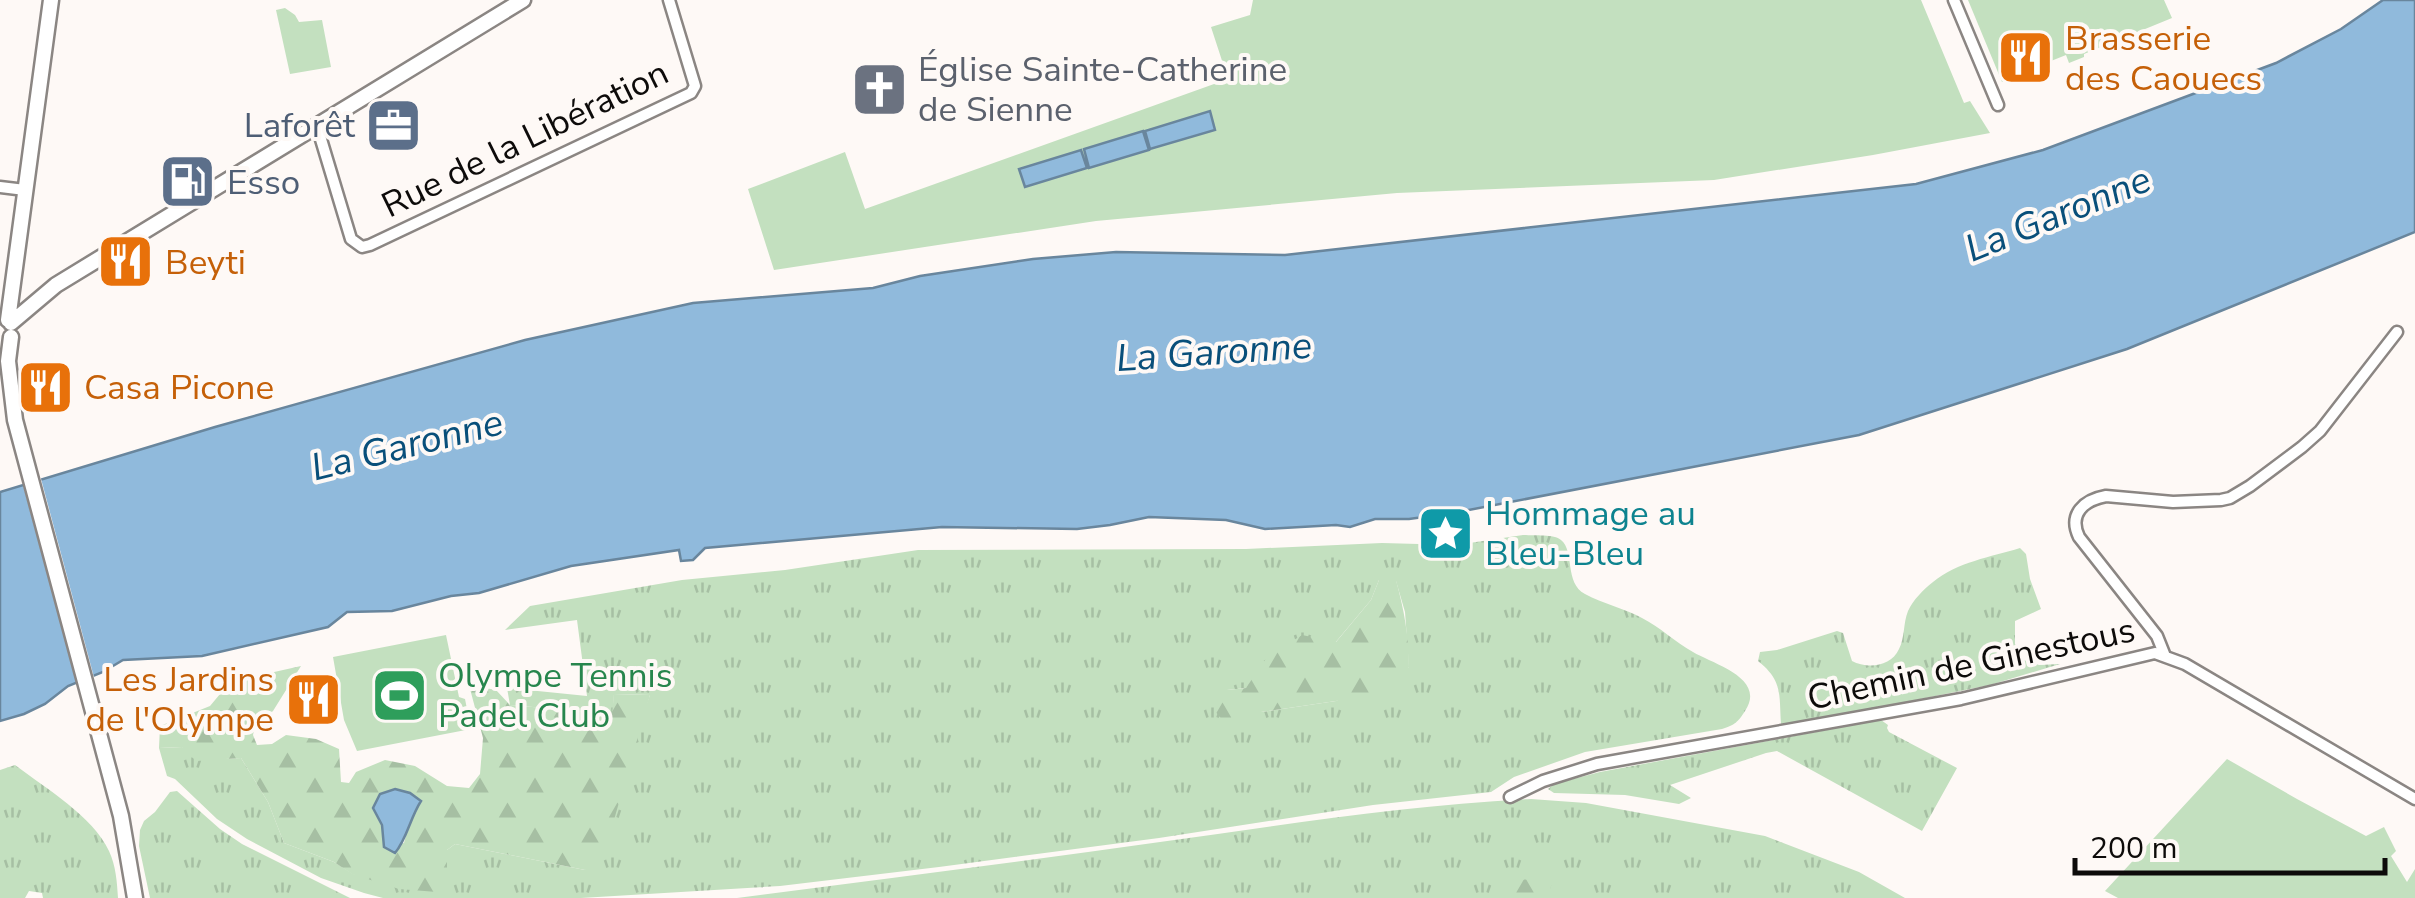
<svg xmlns="http://www.w3.org/2000/svg" width="2415" height="898" viewBox="0 0 2415 898" font-family="'Nunito Sans',sans-serif">
	<style>
		.grass { fill: url(#grass-tufts); fill-rule: evenodd }
		.forest { fill: url(#forest-firs); fill-rule: evenodd }
		.green { fill: #c3e0bf }
		.water { fill: #90badc; stroke: #69869d; stroke-width: 2.5 }
		.pier { fill: #fef9f6 }
		.lines { fill: none; stroke-linecap: round; stroke-linejoin: round }
		.street-casing { stroke: #8b8683; stroke-width: 15 }
		.secondary-casing { stroke: #8b8683; stroke-width: 19 }
		.street { stroke: #fff; stroke-width: 10 }
		.secondary { stroke: #fff; stroke-width: 14 }
		.labels { text-anchor: middle; dominant-baseline: central; stroke-width: 8; stroke-linejoin: round; paint-order: stroke }
		.food-label { font-size: 35px; fill: #c56008; stroke: #fef9f6; text-anchor: start }
		.worship-label { font-size: 35px; fill: #5b616d; stroke: #fef9f6; text-anchor: start }
		.service-label { font-size: 35px; fill: #4e5e75; stroke: #fef9f6; text-anchor: end }
		.street-label { font-size: 35px; fill: #0d0b0a; stroke: #fef9f6 }
		.culture-label { font-size: 35px; fill: #0d838f; stroke: #fef9f6; text-anchor: start }
		.leisure-label { font-size: 35px; fill: #27864d; stroke: #fef9f6; text-anchor: start }
		.water-label { font-size: 38px; font-style: italic; fill: #094f7a; stroke: #fef9f6 }
	</style>
	<defs>
		<pattern id="grass-tufts" width="24" height="20" patternUnits="userSpaceOnUse" patternTransform="scale(2.5)"><rect width="24" height="20" fill="#c3e0bf"/><path d="M3 7l-1-3M5 7V3M7 7l1-3M15 17l-1-3M17 17v-4M19 17l1-3" fill="none" stroke="#a6bfa3"/></pattern>
		<pattern id="forest-firs" width="22" height="20" patternUnits="userSpaceOnUse" patternTransform="scale(2.5)"><rect width="22" height="20" fill="#c3e0bf"/><path d="M5 1l3.5 6h-7zM16 11l3.5 6h-7z" fill="#a6bfa3"/></pattern>
	</defs>
	<rect width="100%" height="100%" fill="#fef9f6"/>
	<!-- grass -->
	<path class="grass" d="M1523,535C1533,536 1554,534 1561,540C1575,551 1564,583 1585,594C1603,604 1624,608 1642,618C1660,627 1675,642 1693,652C1713,664 1767,678 1745,711C1738,722 1735,725 1722,729L1585,752L1514,777L1491,792L1373,805L1159,838L939,867L780,886L581,898H383L364,893L321,878L247,839L217,819L175,779L167,776L159,748L182,747L220,759L241,758L268,802L284,843L334,862L353,874L447,882V850L455,844L585,870L650,695L614,694L613,714L510,705L507,688L587,696L577,620L505,630L530,606L682,580L785,570L918,550L1246,549L1382,543L1456,545ZM1379,580L1396,581L1405,612L1409,667L1336,701L1261,712L1227,690L1246,688L1335,643L1371,600Z
		M2020,548L2026,554L2030,579L2041,609L2015,621V644L2024,660L2039,665L2060,664L1990,685L1861,711L1781,724C1779,694 1783,681 1758,661L1760,652L1777,650L1837,631L1843,633L1852,661C1867,669 1891,667 1899,649C1905,638 1903,623 1908,611C1913,600 1923,590 1933,582C1957,562 1991,557 2020,548Z
		M1881,720L1888,725L1887,728L1889,732L1957,768L1922,831L1777,751L1766,753L1670,785L1691,798L1679,804L1625,795L1554,793L1548,789L1554,784L1600,772Z
		M15,765C45,788 93,816 109,851C116,866 117,882 118,898H43L42,893L29,891L25,898H0V770Z
		M177,791L220,829L242,844L350,898H150L139,846L140,830L144,821L155,812L170,792Z
		M1531,799L1586,803L1765,836L1859,872L1905,898H737C878,880 1019,862 1160,842C1283,825 1406,805 1531,799Z"/>
	<!-- forest -->
	<path class="forest" d="M1379,580H1396C1404,610 1409,636 1409,667L1384,691L1336,701L1261,712L1223,721L1215,711L1213,696L1227,690L1246,688L1267,657L1302,635L1336,642L1371,600Z
		M301,666L273,711L255,726L253,735L257,745L272,744L286,735L316,739L339,749L341,782L349,783L356,772L385,760L415,766L447,786L469,788L480,774L483,738L469,685L496,690L510,705L612,714L614,694L650,695L601,865L585,870L455,844L447,850V882L437,892L399,889L352,874L334,862L284,843L268,802L241,758L196,761L182,747L159,748L160,726L210,706L230,682ZM420,800L411,816L404,843L384,847L382,825Z
		M1553,875L1550,892L1545,898H1481L1522,880Z"/>
	<!-- green -->
	<path class="green" d="M1253,0H1921L1964,103L1970,101L1990,133L1873,155L1714,180L1397,193L1096,221L774,270L748,189L845,152L865,209L1228,79L1211,27L1250,15Z
		M1968,0H2164L2172,18L2084,54V57L2069,63L2066,55L2041,65L2038,61L2036,65L2018,70L2017,75L2002,82Z
		M285,8L295,15L299,22L322,20L331,67L290,74L276,10Z
		M446,635L459,697L465,699L471,729L357,751L344,720L333,657Z
		M2227,759L2297,799L2366,836L2384,827L2396,851L2391,856L2407,882L2415,869V898H2118L2105,891Z"/>
	<!-- water -->
	<path class="water" d="M2383,0H2415V232L2127,349L1859,435L1453,513L1409,519H1375L1350,527L1336,525L1265,529L1226,520L1149,517L1110,525L1077,529L942,527L705,548L693,560L681,561L679,550L571,566L479,593L451,596L392,611L347,612L328,627L202,656L123,660L103,672L68,686L45,704L24,714L0,721V492L215,427L525,340L693,303L873,288L920,276L1033,259L1116,252L1285,255L1916,184L2043,150L2276,63L2341,29Z
		M1210,111L1215,130L1150,149L1145,131Z
		M1143,131L1149,150L1089,168L1084,149Z
		M1081,150L1087,168L1025,187L1019,169Z
		M395,789L410,793L421,801C410,818 407,839 395,853L384,847L382,825L373,808L380,794Z"/>
	<!-- pier -->
	<path class="pier" d="M40,475L95,681L78,687L22,481Z"/>
	<g class="lines">
		<defs>
			<path id="street" d="M1954,0L1998,105
				M315,126L320,136L351,239L362,247L370,245L691,93L695,86L669,0
				M0,187L25,190
				M2165,656L2157,636L2079,537C2068,514 2084,500 2106,496L2173,502L2221,500L2230,498L2250,486L2302,447L2320,431L2397,332
				M1510,797L1543,781L1597,764L1961,699L2155,653L2185,664L2415,799"/>
			<path id="secondary" d="M8,320L51,0
				M11,323L56,285L523,0
				M11,337L8,361L15,420L121,816L135,898"/>
		</defs>
		<!-- street casing -->
		<use href="#street" class="street-casing"/>
		<!-- secondary casing -->
		<use href="#secondary" class="secondary-casing"/>
		<!-- street -->
		<use href="#street" class="street"/>
		<!-- secondary -->
		<use href="#secondary" class="secondary"/>
	</g>
	<!-- icons -->
	<defs>
		<symbol id="restaurant-square" viewBox="-11 -11 22 22"><rect x="-9" y="-9" width="18" height="18" rx="4" fill="#e8710a" stroke="#fef9f6"/><path d="M-5-6h1v4h1v-4h1v4h1v-4h1v5L-1.5 .5V6h-2V.5L-5-1ZM5-6V6H3V1.5H1.5Q1.5-4 5-6Z" fill="#fff"/></symbol>
		<symbol id="church-square" viewBox="-11 -11 22 22"><rect x="-9" y="-9" width="18" height="18" rx="4" fill="#6b7280" stroke="#fef9f6"/><path d="M-1.2-6h2.4v3.5h3.3v2.4h-3.3V6h-2.4V-.1h-3.3v-2.4h3.3Z" fill="#fff"/></symbol>
		<symbol id="office-square" viewBox="-11 -11 22 22"><rect x="-9" y="-9" width="18" height="18" rx="4" fill="#5c6f8a" stroke="#fef9f6"/><path d="M-6-3h4V-5.5h4V-3h4V5H-6ZM-1-4.5V-3h2v-1.5ZM-6 0V1H6V0Z" fill="#fff"/></symbol>
		<symbol id="fuel-square" viewBox="-11 -11 22 22"><rect x="-9" y="-9" width="18" height="18" rx="4" fill="#5c6f8a" stroke="#fef9f6"/><path d="M-5.5-6h7V0h2V4h1.3V-2.5L3-4.5l.8-.8L6-3V5H2.5V1h-1V6h-7ZM-4.2-4.7v3.2H.2V-4.7Z" fill="#fff"/></symbol>
		<symbol id="sight-square" viewBox="-11 -11 22 22"><rect x="-9" y="-9" width="18" height="18" rx="4" fill="#0f9aa8" stroke="#fef9f6"/><path d="M0-6L1.8-2.2L6-1.7L2.9 1.2L3.7 5.4L0 3.3L-3.7 5.4L-2.9 1.2L-6-1.7L-1.8-2.2Z" fill="#fff"/></symbol>
		<symbol id="stadium-square" viewBox="-11 -11 22 22"><rect x="-9" y="-9" width="18" height="18" rx="4" fill="#2e9e5b" stroke="#fef9f6"/><path d="M0-5a6.5 5 0 1 0 0 10a6.5 5 0 1 0 0-10ZM-3.5-1.8h7v3.6h-7Z" fill="#fff"/></symbol>
	</defs>
	<g fill-rule="evenodd">
		<use href="#restaurant-square" x="1994" y="26" width="63" height="63"/>
		<use href="#church-square" x="848" y="58" width="63" height="63"/>
		<use href="#office-square" x="362" y="94" width="63" height="63"/>
		<use href="#fuel-square" x="156" y="150" width="63" height="63"/>
		<use href="#restaurant-square" x="94" y="230" width="63" height="63"/>
		<use href="#restaurant-square" x="14" y="356" width="63" height="63"/>
		<use href="#sight-square" x="1414" y="502" width="63" height="63"/>
		<use href="#stadium-square" x="368" y="664" width="63" height="63"/>
		<use href="#restaurant-square" x="282" y="668" width="63" height="63"/>
	</g>
	<g class="labels">
		<!-- food labels -->
		<g class="food-label">
			<text x="2065" y="38">Brasserie<tspan x="2065" dy="40">des Caouecs</tspan></text>
			<text x="165" y="262">Beyti</text>
			<text x="84" y="387">Casa Picone</text>
			<text x="274" y="679" text-anchor="end">Les Jardins<tspan x="274" dy="40">de l'Olympe</tspan></text>
		</g>
		<!-- worship labels -->
		<g class="worship-label">
			<text x="918" y="69">Église Sainte-Catherine<tspan x="918" dy="40">de Sienne</tspan></text>
		</g>
		<!-- service labels -->
		<g class="service-label">
			<text x="355" y="125">Laforêt</text>
			<text x="227" y="182" text-anchor="start">Esso</text>
		</g>
		<!-- street labels -->
		<g class="street-label">
			<text transform="translate(525 139) rotate(-26)">Rue de la Libération</text>
			<text transform="translate(1971 664) rotate(-12)">Chemin de Ginestous</text>
		</g>
		<!-- culture labels -->
		<g class="culture-label">
			<text x="1485" y="513">Hommage au<tspan x="1485" dy="40">Bleu-Bleu</tspan></text>
		</g>
		<!-- leisure labels -->
		<g class="leisure-label">
			<text x="438" y="675">Olympe Tennis<tspan x="438" dy="40">Padel Club</tspan></text>
		</g>
		<!-- water labels -->
		<g class="water-label">
			<text transform="translate(2058 214) rotate(-22)">La Garonne</text>
			<text transform="translate(1214 352) rotate(-4)">La Garonne</text>
			<text transform="translate(407 445) rotate(-14)">La Garonne</text>
		</g>
	</g>
	<!-- scale -->
	<path d="M2075 858v15h310v-15" fill="none" stroke="#0d0b0a" stroke-width="5"/>
	<text x="2090" y="858" font-size="30" fill="#0d0b0a" stroke="#fef9f6" stroke-width="8" paint-order="stroke">200 m</text>
</svg>
